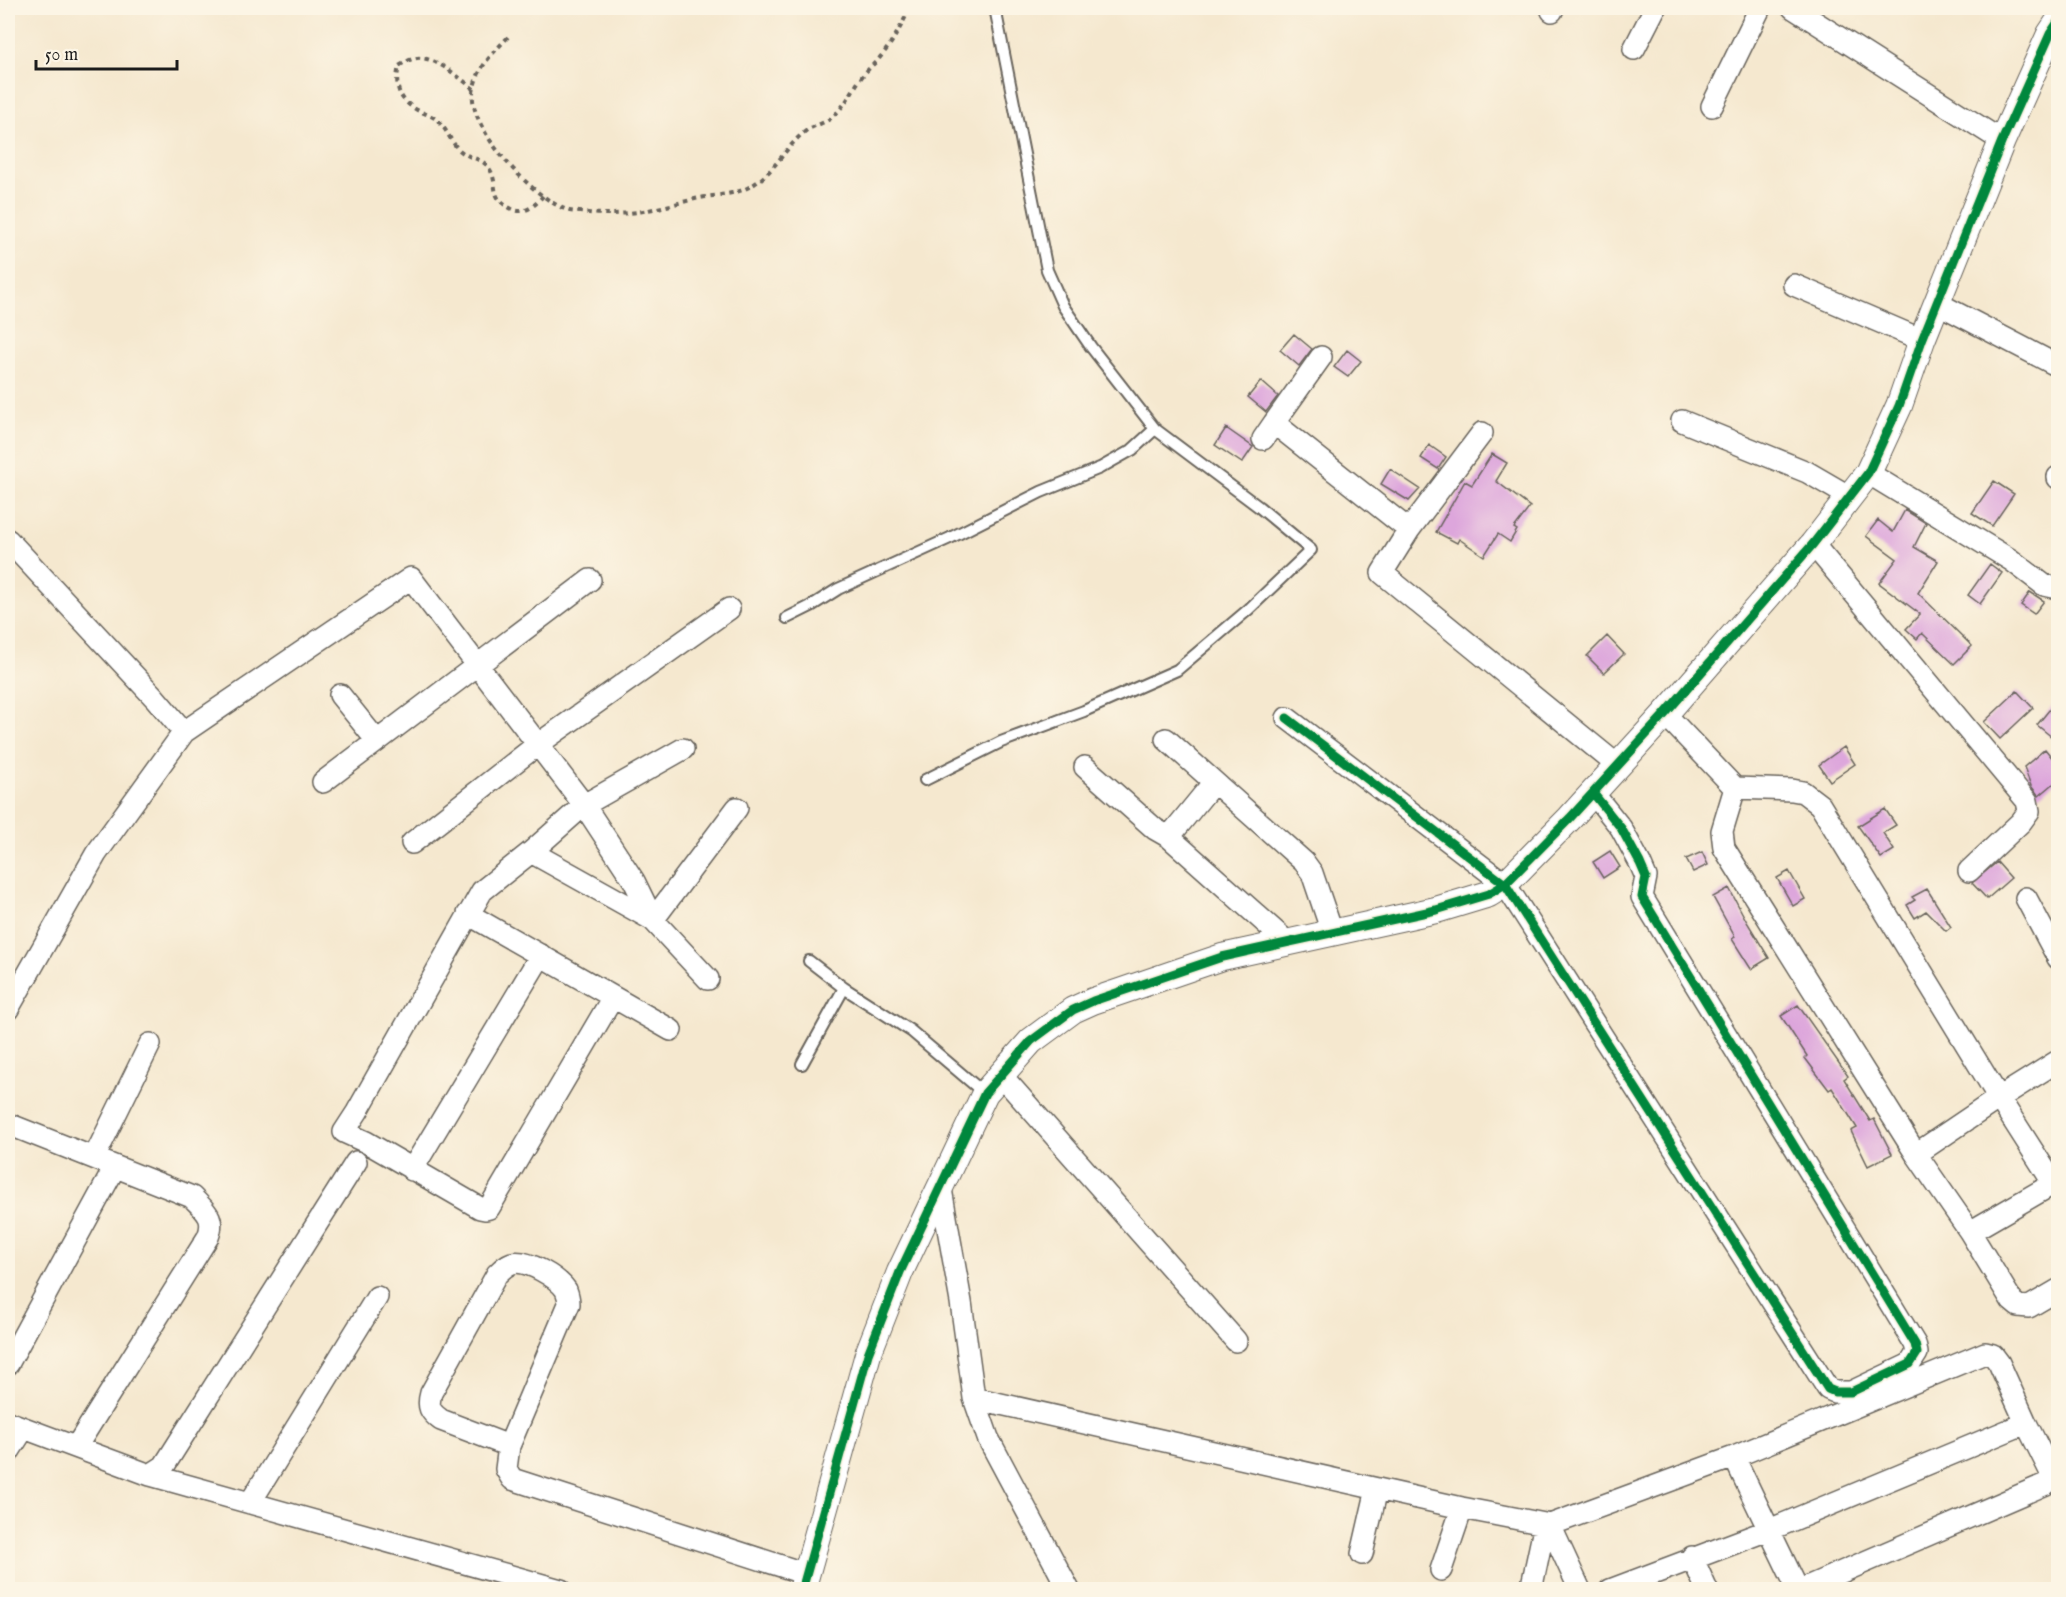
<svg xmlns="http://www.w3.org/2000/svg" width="2066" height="1597" viewBox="0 0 2066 1597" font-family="'IM FELL English',serif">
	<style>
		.building { fill: #dda6dc }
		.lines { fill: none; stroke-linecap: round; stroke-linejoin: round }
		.service-casing { stroke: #68635b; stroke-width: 14 }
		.minor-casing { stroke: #68635b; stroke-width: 24 }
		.tertiary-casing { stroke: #68635b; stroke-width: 28 }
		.path { stroke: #68635b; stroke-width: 4; stroke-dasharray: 4.5 4.5; stroke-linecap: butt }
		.service { stroke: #fff; stroke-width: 10 }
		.minor { stroke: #fff; stroke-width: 21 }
		.tertiary { stroke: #fff; stroke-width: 26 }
		.cycleway-casing { stroke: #fcf5e5; stroke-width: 13 }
		.cycleway { stroke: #00873e; stroke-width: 9 }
	</style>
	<rect width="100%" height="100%" fill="#fcf5e5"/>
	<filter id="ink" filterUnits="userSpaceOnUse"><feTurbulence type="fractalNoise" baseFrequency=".0167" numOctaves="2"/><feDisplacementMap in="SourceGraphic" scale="12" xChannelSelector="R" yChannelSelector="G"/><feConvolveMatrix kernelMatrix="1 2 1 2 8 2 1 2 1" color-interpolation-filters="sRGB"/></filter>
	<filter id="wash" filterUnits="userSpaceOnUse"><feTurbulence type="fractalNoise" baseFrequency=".008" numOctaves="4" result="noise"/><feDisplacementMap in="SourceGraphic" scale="24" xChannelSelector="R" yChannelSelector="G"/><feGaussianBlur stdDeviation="1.35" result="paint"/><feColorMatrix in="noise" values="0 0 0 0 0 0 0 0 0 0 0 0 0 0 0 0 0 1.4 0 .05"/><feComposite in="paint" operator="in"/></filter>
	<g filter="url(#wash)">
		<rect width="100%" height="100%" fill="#f5e8cf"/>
		<g id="blocks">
			<!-- building -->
			<path class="building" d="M1294,334L1312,349L1299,366L1280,350Z
				M1347,350L1361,361L1348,377L1334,367Z
				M1261,381L1278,396L1266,412L1248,397Z
				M1226,428L1253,447L1242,463L1215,445Z
				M1429,445L1446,457L1438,469L1421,458Z
				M1492,454L1507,463L1496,481L1530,507L1514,528L1517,530L1510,542L1498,534L1484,556L1459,539L1457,543L1436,532L1465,481L1472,485Z
				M1390,469L1420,489L1409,501L1381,484Z
				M1994,481L2014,494L1992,526L1972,513Z
				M1905,510L1926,523L1914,547L1938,561L1918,593L1972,646L1954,664L1922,633L1917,639L1906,629L1920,614L1879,583L1897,559L1866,536L1878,520L1893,532Z
				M1990,564L2002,573L1980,604L1968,595Z
				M2030,592L2044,601L2034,614L2021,605Z
				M1607,636L1624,654L1604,673L1587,656Z
				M2017,691L2033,708L2000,739L1984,722Z
				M2058,699V742L2037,725Z
				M1844,747L1855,764L1830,781L1819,765Z
				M2045,749L2058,765V780L2039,796L2031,786L2024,767Z
				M1885,809L1896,825L1883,833L1894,850L1881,858L1858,826Z
				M1610,851L1620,867L1603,878L1593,862Z
				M1702,852L1708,865L1693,872L1686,859Z
				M1997,862L2011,878L1987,899L1972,883Z
				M1789,871L1805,899L1793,906L1777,878Z
				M1729,888L1747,922L1769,958L1751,969L1732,939L1735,937L1713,897Z
				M1927,889L1951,927L1946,931L1926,911L1915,918L1907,905L1915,900L1912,897Z
				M1798,1005L1848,1076L1844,1079L1870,1121L1874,1119L1892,1154L1868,1166L1851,1131L1857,1128L1832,1088L1829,1090L1805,1058L1807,1056L1781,1016Z"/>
		</g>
	</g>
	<g filter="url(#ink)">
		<use href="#blocks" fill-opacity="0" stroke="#68635b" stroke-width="1.5"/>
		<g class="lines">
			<defs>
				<path id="service" d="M787,618L811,606L838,589L950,538L1041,492L1100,468L1132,450L1155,429
					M925,780L1001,742L1084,711L1177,670L1249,609L1311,550L1259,507L1155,429L1091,347L1063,306L1047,270L995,8
					M809,961L844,988L911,1031L984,1093
					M802,1064L844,988"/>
				<path id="minor" d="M1793,8L2002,141
					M1552,11L1553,8
					M1634,49L1655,8
					M1712,106L1760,8
					M1794,285L1922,340
					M1937,303L2058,366
					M1321,357L1274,423L1409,530
					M1682,421L1807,472L1850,497
					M1482,433L1409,530L1382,573L1617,765
					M1263,439L1274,423
					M1868,473L2011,560L2044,585L2058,588
					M2058,478V477
					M8,540L155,698L184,732
					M1813,544L2027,801L2029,811L2021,822L1969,871
					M340,695L377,741
					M1665,714L1735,788L1792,790L1803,792L1820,805L1999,1098L2058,1061
					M1287,718L1505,884L1828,1389L1835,1392H1851L1910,1364L1917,1353L1915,1344L1642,897L1646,877L1640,863L1621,828L1593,793
					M1166,739L1304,862L1312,873L1332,932
					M1085,767L1155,829L1169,837L1214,782
					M323,782L590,580
					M1735,788L1722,831L1724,848L1916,1154L1999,1098L2054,1184
					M1169,837L1287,942
					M412,843L537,745L729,609
					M531,852L653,920L737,808
					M2026,898L2058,958
					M468,914L671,1030
					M613,997L489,1208L485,1209L480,1208L366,1142L344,1132L357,1112L482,891L531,852L584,805L683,749
					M8,1009L96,854L184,732L411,578L584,805L634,881L653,920L708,979
					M1000,1074L1236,1341
					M8,1124L192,1197C205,1211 216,1217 208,1237L76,1447
					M1916,1154L1970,1232L2058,1181
					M94,1158L150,1044
					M412,1170L541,955
					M941,1189L961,1302L974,1398L988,1438L1069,1590
					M1970,1232L2012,1301L2018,1306L2029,1307L2058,1290
					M8,1364L115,1167
					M974,1398L1462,1508L1550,1525L1734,1457L1985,1353L1993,1355L1999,1363L2026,1423L2050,1471L2051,1477L2046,1484L1800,1590
					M8,1422L150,1475L561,1590
					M509,1446L441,1420C430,1412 427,1407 431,1393L497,1274C502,1269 506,1265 512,1263C527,1259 558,1278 566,1290C568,1295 569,1300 569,1304L509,1446L506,1469L512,1479L806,1574
					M8,1453L24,1428
					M150,1475L164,1466L356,1162
					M250,1503L377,1297
					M1550,1525L1580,1590
					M1362,1554L1377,1489
					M1692,1557L1707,1590
					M1441,1570L1462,1508
					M1532,1585L1545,1524
					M1610,1590L1769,1530L1734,1457
					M1798,1590L1769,1530L2026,1423"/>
				<path id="tertiary" d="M802,1590L868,1354L900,1272L985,1093L1031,1041L1073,1010L1093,1001L1222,957L1436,910L1489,894L1505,884L1570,818L1665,714L1813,544L1868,473L1899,406L1922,340L2002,141L2050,34L2058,22"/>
			</defs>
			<!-- service casing -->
			<use href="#service" class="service-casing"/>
			<!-- minor casing -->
			<use href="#minor" class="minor-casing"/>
			<!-- tertiary casing -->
			<use href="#tertiary" class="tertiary-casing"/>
			<!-- path -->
			<path class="path" d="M508,37C492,54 476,69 473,93C469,131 536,201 570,211C576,212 583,212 589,213C628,217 654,209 691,200C709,195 728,196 745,189C773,177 784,147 807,130C815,125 825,123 831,118C845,107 851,92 861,78C867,69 876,63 882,55C894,41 902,24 910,8
				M474,89C461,79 438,59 421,58C414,57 405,62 399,66C394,87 399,101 419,111C426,114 434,116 439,122C449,132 452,147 465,154C473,159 483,159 489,168C500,184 487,197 512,209C525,216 536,204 543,196"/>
			<!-- service -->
			<use href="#service" class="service"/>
			<!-- minor -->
			<use href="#minor" class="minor"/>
			<!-- tertiary -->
			<use href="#tertiary" class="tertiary"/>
			<defs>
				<path id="cycleway" d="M1287,718L1505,884L1828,1389L1835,1392H1851L1910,1364L1917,1353L1915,1344L1642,897L1646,877L1640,863L1621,828L1593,793
					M802,1590L868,1354L900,1272L985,1093L1031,1041L1073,1010L1093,1001L1222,957L1436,910L1489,894L1505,884L1570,818L1665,714L1813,544L1868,473L1899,406L1922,340L2002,141L2050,34L2058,22"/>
			</defs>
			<!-- cycleway casing -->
			<use href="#cycleway" class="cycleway-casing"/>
			<!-- cycleway -->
			<use href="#cycleway" class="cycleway"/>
		</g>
	</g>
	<!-- margin -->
	<rect width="2066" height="1597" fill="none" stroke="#fcf5e5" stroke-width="30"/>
	<!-- scale -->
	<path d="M36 60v9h141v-9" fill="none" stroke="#1c1c1c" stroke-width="3"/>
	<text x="45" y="60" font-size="18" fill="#1c1c1c" stroke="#fcf5e5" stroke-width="4.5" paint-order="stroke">50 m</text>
</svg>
